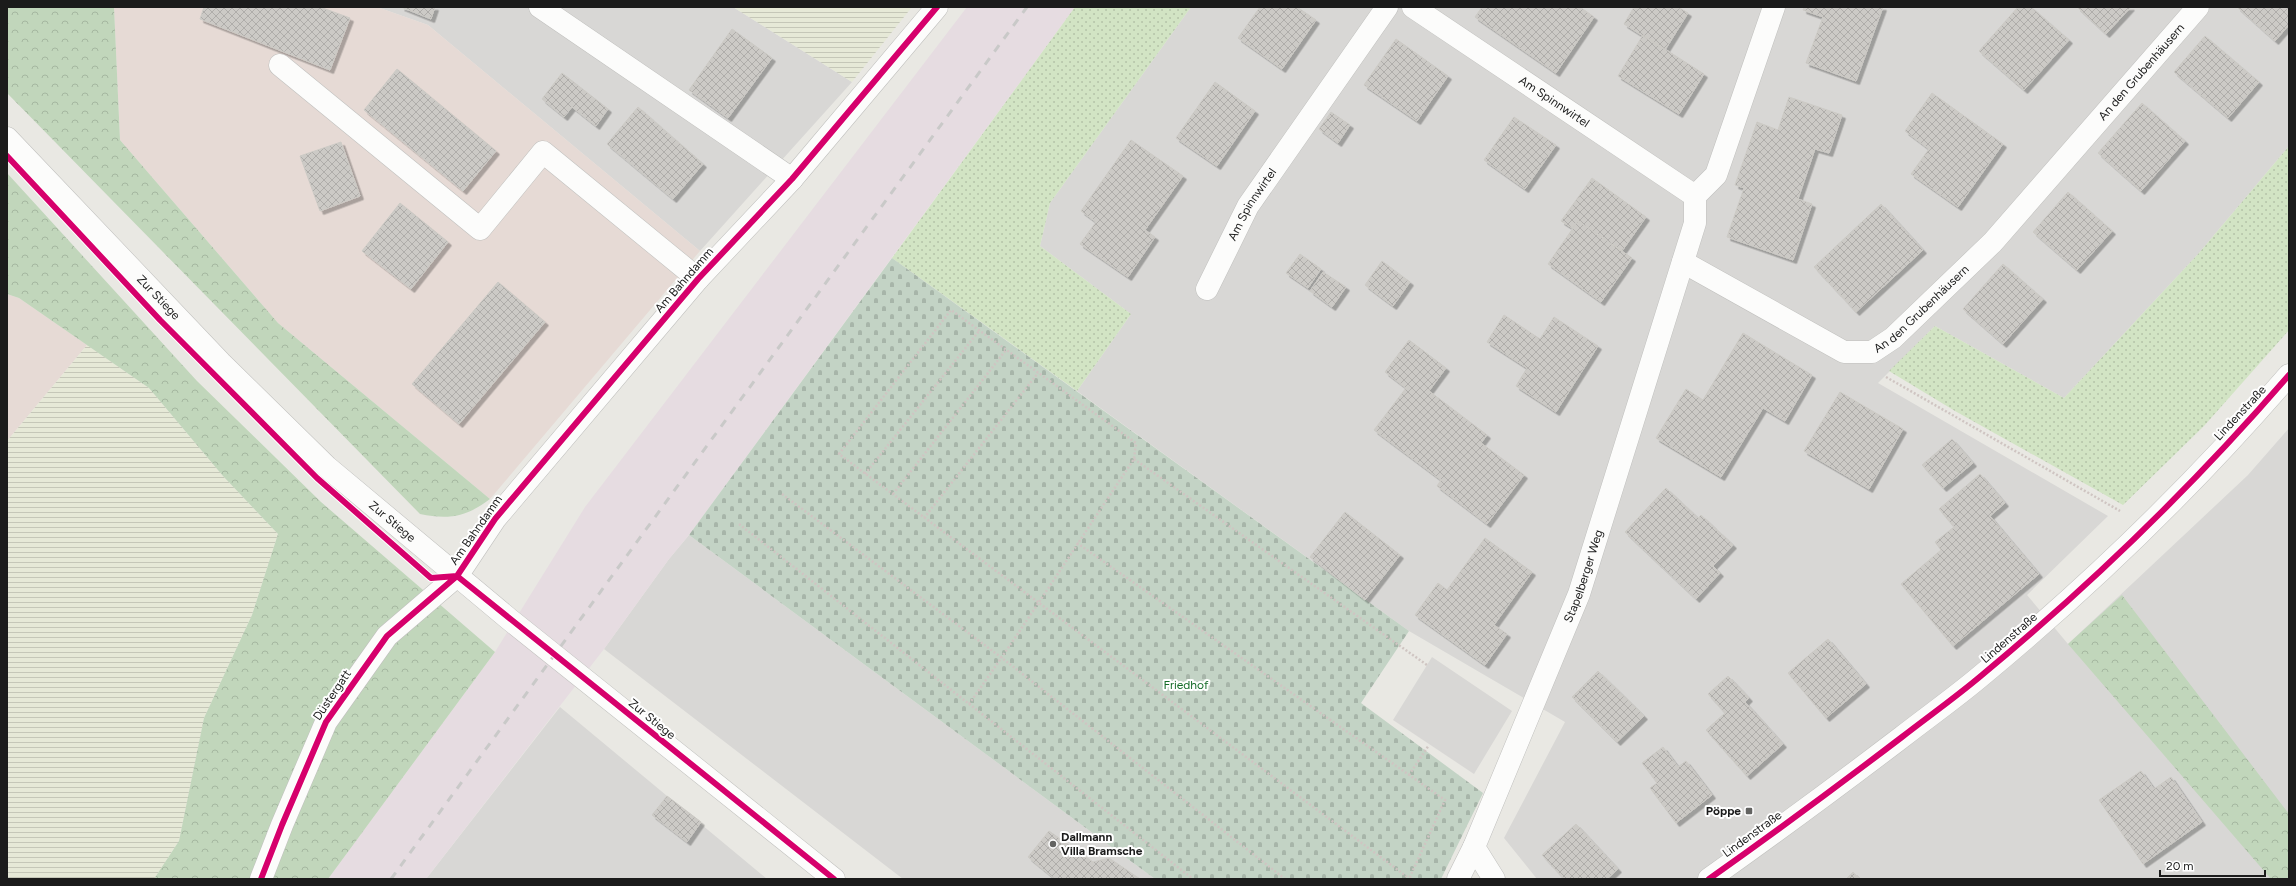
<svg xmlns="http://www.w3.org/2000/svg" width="2296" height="886" viewBox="0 0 2296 886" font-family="Figtree,sans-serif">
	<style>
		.residential { fill: #d8d7d5 }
		.commercial { fill: #e6dad5 }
		.railway { fill: #e6dce1 }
		.farmland { fill: url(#farmland-rules) }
		.grass { fill: url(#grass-dots) }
		.forest { fill: url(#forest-crowns) }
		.cemetery { fill: url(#cemetery-stones) }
		.building { fill: url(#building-cross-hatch); stroke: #cccac5; filter: url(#shadow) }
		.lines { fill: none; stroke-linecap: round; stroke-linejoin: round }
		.minor-casing { stroke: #c0c0be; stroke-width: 23 }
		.path { stroke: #cfc5c2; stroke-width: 2.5; stroke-dasharray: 2 2; stroke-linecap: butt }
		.minor { stroke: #fcfcfb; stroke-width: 22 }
		.rail { stroke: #c9c9c8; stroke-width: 3; stroke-dasharray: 8 8; stroke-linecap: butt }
		.cycleway-casing { stroke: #fff; stroke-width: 8 }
		.cycleway { stroke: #d6006c; stroke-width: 6 }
		.poi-dot { fill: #636361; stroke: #fff; stroke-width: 1.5 }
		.labels { text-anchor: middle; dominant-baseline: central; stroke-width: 4; stroke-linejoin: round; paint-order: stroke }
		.street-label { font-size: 12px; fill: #1b1b1b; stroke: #fff }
		.park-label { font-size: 12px; fill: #156c28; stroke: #fff }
		.poi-label { font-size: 12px; font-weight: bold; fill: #1b1b1b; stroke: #fff; text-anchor: end }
	</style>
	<defs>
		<pattern id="farmland-rules" width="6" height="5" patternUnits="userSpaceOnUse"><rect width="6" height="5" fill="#e6e9d7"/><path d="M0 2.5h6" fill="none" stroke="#c5c7b8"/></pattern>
		<pattern id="grass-dots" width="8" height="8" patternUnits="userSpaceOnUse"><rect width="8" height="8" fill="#d2e4c4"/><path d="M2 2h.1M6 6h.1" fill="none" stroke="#b4c3a8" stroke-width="1.8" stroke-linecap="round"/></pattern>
		<pattern id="forest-crowns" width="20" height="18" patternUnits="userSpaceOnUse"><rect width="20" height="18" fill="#c1d6bb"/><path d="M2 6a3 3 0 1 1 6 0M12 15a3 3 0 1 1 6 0" fill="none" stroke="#a5b7a0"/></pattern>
		<pattern id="cemetery-stones" width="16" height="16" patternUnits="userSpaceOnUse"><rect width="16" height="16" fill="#c3d3c5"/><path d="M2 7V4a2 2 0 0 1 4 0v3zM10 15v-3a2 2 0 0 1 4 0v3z" fill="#a7b5a9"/></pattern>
		<pattern id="building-cross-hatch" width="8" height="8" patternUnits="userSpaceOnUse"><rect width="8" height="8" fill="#cccac6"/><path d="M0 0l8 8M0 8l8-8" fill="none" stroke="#afadaa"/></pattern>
		<filter id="shadow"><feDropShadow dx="3.5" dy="3.5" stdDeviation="0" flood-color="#0004"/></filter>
	</defs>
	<rect width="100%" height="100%" fill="#e9e8e3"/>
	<!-- residential -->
	<path class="residential" d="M377,7H733L852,82L700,251L428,25Z
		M1191,7H2289V146L2199,253L2064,398L1935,326L1878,383L2108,516L2027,595L2068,644L2248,475L2289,428V879H1537L1504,838L1565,722L1409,631L1077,391L1131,314L1040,246L1050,203Z
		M689,535L1155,879H903L604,649L669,559Z
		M1432,657L1512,711L1474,774L1393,720Z
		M560,707L767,879H426Z"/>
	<!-- commercial -->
	<path class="commercial" d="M114,7H377L428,25L700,251L490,499L278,323L120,140Z
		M7,294L19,298L87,345L7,441Z"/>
	<!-- railway -->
	<path class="railway" d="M967,7H1075L689,535L669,559L604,649L426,879H328L495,652L585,507Z"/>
	<!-- farmland -->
	<path class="farmland" d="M733,7H912L852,82Z
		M87,345L149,388L223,476L278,534L252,615L204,718L179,841L154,879H7V441Z"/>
	<!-- grass -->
	<path class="grass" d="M1075,7H1191L1050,203L1040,246L1131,314L1077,391L892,258Z
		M2289,146V330L2204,426L2123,505L1955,411L1889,371L1935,326L2064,398L2199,253Z"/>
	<!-- forest -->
	<path class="forest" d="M7,7H114L120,140L278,323L490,499C466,517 449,520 420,514L7,93Z
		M7,173L197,381L321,502L495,652L328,879H154L179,841L204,718L252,615L278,534L223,476L149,388L19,298L7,294Z
		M2122,595L2289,814V879H2271L2068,644Z"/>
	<!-- cemetery -->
	<path class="cemetery" d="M892,258L1409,631L1361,703L1483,793L1441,879H1155L689,535Z"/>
	<!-- building -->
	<path class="building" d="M204,7H320L350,18L330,70L200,19Z
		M401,7H435L431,19Z
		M1260,7H1297L1316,20L1282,69L1238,38Z
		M1482,7H1580L1594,17L1556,73L1475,17Z
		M1634,7H1678L1688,13L1665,50L1624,24Z
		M1804,7H1883L1856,81L1806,63L1823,17L1803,10Z
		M2018,7H2031L2069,40L2024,90L1979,51Z
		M2077,7H2131L2106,34Z
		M2237,7H2289V25L2275,41Z
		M732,29L772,58L728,118L689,90Z
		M1643,35L1704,74L1679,114L1618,76Z
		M2205,36L2259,82L2228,118L2174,72Z
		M1396,39L1448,76L1417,121L1364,85Z
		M397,69L496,151L463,191L364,110Z
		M562,73L608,109L596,126L572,107L564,117L542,99Z
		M1215,82L1255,111L1217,166L1176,138Z
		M1932,93L2003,144L1958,207L1911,174L1929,149L1905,131Z
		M1789,97L1842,115L1829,153L1815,149L1798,199L1812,204L1793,260L1727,237L1744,188L1735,185L1757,122L1778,130Z
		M2142,103L2185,141L2141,191L2098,153Z
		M638,107L703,164L673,199L607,144Z
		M1331,112L1350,125L1338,143L1319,129Z
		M1514,117L1556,145L1525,189L1484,160Z
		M1131,140L1183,176L1145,230L1155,237L1128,277L1080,244L1096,222L1081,211Z
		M341,142L360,196L320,211L300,156Z
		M1592,178L1646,217L1622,251L1578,221L1572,228L1561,221Z
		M2068,192L2112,231L2077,270L2033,232Z
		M400,203L448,242L411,289L362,251Z
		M1881,204L1923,250L1856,312L1814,267Z
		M1578,221L1632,258L1601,302L1548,264Z
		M1300,254L1321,269L1308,288L1286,273Z
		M1382,261L1410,282L1393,306L1365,285Z
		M2003,264L2043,299L2003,344L1963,309Z
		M1323,272L1346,287L1332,307L1310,291Z
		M498,282L545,322L459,424L412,384Z
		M1504,315L1540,339L1554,317L1598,346L1556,412L1516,386L1527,368L1487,342Z
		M1743,333L1812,375L1785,421L1763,408L1721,477L1656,438L1686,389L1703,400Z
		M1409,340L1446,368L1429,391L1487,435L1481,443L1524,475L1487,524L1437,486L1441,480L1374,430L1406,388L1385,372Z
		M1840,392L1903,429L1869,489L1804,451Z
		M1952,439L1973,463L1943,488L1922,465Z
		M1980,474L2005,503L1990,516L2039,574L1953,646L1901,584L1941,550L1935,542L1954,527L1939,509Z
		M1666,488L1698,518L1701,515L1733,545L1713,566L1720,573L1696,599L1625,532Z
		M1345,512L1400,555L1365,600L1310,557Z
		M1485,538L1532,572L1494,625L1507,634L1485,665L1415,615L1438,583L1447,590Z
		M1828,639L1866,684L1826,718L1788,673Z
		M1598,671L1644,716L1617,742L1572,697Z
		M1728,676L1749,698L1745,702L1783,744L1747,776L1706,730L1725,713L1708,694Z
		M1663,747L1678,767L1686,761L1712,795L1676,823L1650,788L1657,783L1642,763Z
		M2141,771L2154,789L2171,777L2202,822L2143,864L2099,800Z
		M667,796L701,822L687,842L652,815Z
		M1576,824L1618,869L1607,879H1564L1542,855Z
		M1049,831L1093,862L1109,858L1140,879H1055L1028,857Z
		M1853,872L1860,879H1846Z"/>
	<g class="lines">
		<defs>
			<g id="minor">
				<path d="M540,7L792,179"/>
				<path id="s1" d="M1413,7L1695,196"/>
				<path d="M280,65L480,229L543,152L698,279"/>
				<path id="s2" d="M7,138L221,363L327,467L509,619L834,879"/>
				<path id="s3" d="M1683,262L1844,352H1872L1893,338L1993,242L2198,7"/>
				<path id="s4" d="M1207,289L1248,206L1387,7"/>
				<path d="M261,879L282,825L326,722L387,636L457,576L495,519L698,279L792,179L937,7"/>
				<path d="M1458,879L1474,847"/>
				<path id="s5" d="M1494,879L1474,847L1579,594L1695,223V196L1716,175L1774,7"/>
				<path d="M1709,879C1774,833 1839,785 1902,737C1929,716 1956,697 1982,675C2092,584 2195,484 2289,375"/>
			</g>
		</defs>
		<!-- minor casing -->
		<use href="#minor" class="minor-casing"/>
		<!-- path -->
		<path class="path" d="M1886,377L2120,511
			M1134,459L1427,665
			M865,474L979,331
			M782,494L1002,658L1285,879
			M893,494L1006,350
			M924,518L1038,373
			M739,524L1193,879
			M1077,543L1445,800L1409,879
			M969,704C1026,624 1079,541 1134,459L1136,443L951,310L839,454L1410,879
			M1409,775L1429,745"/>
		<!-- minor -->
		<use href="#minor" class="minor"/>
		<!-- rail -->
		<path class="rail" d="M391,879L1027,7"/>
		<defs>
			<path id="cycleway" d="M7,156L160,320L317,478L431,578L457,576
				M457,576L834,879
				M261,879L282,825L326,722L387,636L457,576L495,519L698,279L792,179L937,7
				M1709,879C1774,833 1839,785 1902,737C1929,716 1956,697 1982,675C2092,584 2195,484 2289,375"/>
		</defs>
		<!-- cycleway casing -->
		<use href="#cycleway" class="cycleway-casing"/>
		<!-- cycleway -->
		<use href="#cycleway" class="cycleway"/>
	</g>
	<!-- markers -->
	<g class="poi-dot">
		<rect x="1745" y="807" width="8" height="8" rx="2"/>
		<circle cx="1053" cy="844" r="4"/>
	</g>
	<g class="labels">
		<!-- street labels -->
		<g class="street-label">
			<text stroke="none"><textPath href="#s3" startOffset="602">An den Grubenhäusern</textPath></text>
			<text stroke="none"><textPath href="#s1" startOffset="170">Am Spinnwirtel</textPath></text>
			<text stroke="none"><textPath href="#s4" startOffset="96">Am Spinnwirtel</textPath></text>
			<text transform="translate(684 280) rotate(-49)">Am Bahndamm</text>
			<text stroke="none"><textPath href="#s2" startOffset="220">Zur Stiege</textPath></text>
			<text stroke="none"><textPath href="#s3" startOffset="278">An den Grubenhäusern</textPath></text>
			<text transform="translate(2240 413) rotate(-47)">Lindenstraße</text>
			<text stroke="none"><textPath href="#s2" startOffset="544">Zur Stiege</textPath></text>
			<text transform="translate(476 530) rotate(-55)">Am Bahndamm</text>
			<text stroke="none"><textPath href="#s5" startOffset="330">Stapelberger Weg</textPath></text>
			<text transform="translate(2009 638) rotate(-41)">Lindenstraße</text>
			<text transform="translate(332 695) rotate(-56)">Düstergatt</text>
			<text transform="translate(652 719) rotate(39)">Zur Stiege</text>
			<text transform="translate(1752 834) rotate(-36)">Lindenstraße</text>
		</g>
		<!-- park labels -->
		<g class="park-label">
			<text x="1186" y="685">Friedhof</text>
		</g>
		<!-- poi labels -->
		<g class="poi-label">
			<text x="1741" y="811">Pöppe</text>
			<text x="1061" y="837" text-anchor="start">Dallmann<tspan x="1061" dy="14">Villa Bramsche</tspan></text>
		</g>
	</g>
	<!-- border -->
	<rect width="2296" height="886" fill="none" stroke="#1b1b1b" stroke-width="16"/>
	<!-- scale -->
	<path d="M2160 870v6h105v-6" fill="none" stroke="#1b1b1b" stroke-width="2"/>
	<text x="2166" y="870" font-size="12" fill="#1b1b1b" stroke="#ffffff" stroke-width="3" paint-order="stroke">20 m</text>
</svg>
